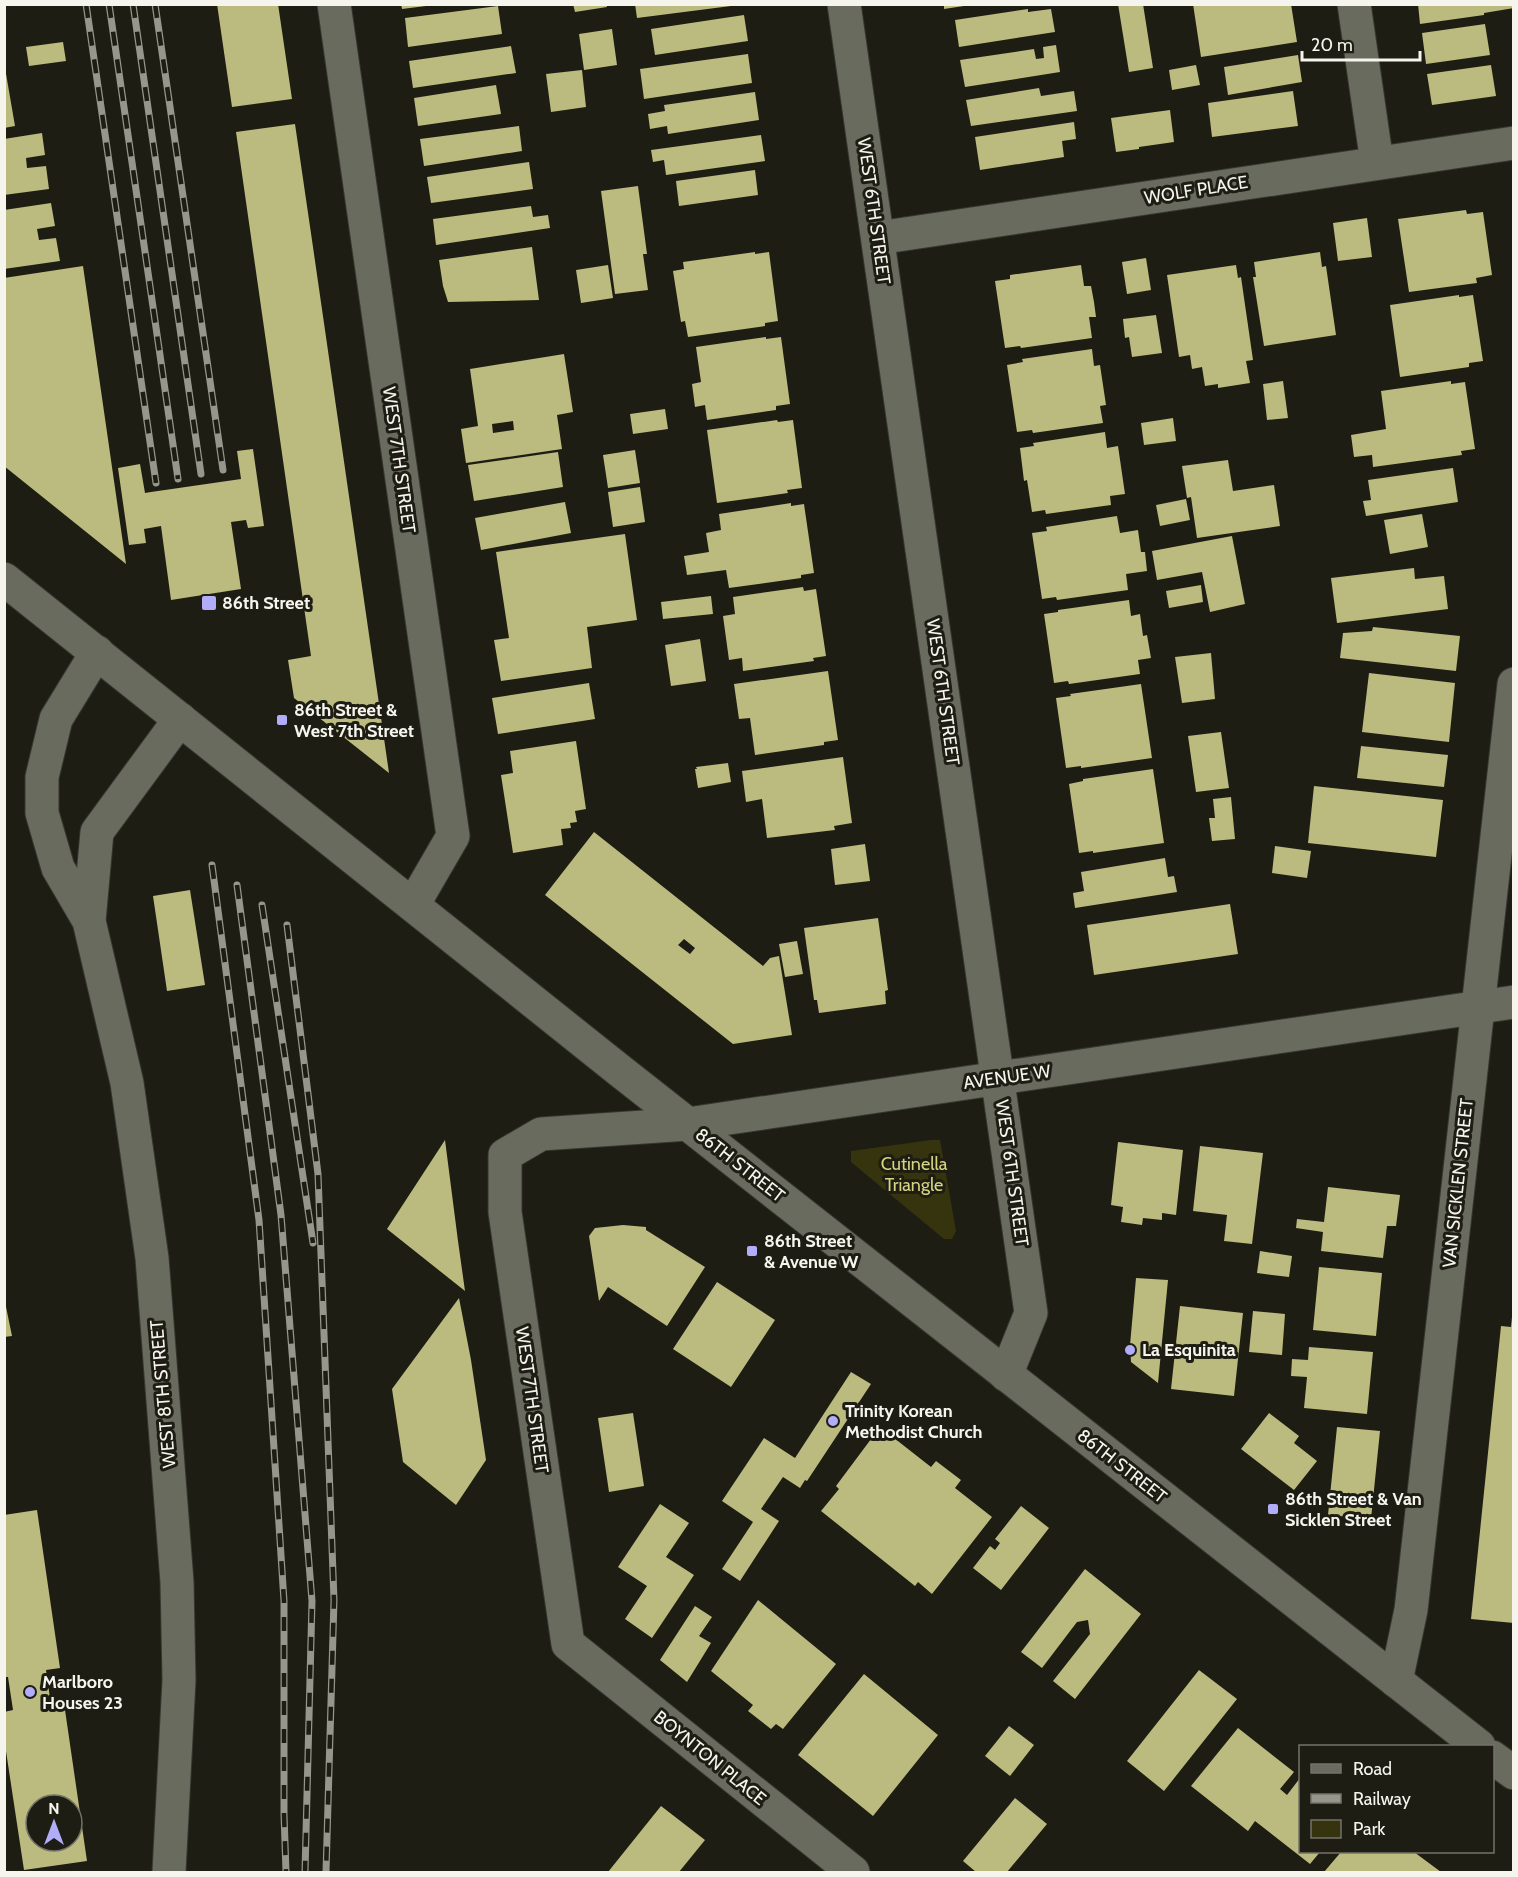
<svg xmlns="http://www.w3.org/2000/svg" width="1518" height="1877" viewBox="0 0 1518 1877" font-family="Cabin,sans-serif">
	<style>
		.green { fill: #35340e }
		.building { fill: #bbba7f; fill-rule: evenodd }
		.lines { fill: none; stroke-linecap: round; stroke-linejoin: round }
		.street-casing { stroke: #373731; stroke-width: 35 }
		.secondary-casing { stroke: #373731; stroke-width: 35 }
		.street { stroke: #6a6b5f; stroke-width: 33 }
		.secondary { stroke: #6a6b5f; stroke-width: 33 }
		.rail-casing { stroke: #96968d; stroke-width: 7 }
		.rail { stroke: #1d1d13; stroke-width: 4.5; stroke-dasharray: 14; stroke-linecap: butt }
		.poi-dot { fill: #b2adf9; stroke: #1d1d13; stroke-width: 2 }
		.labels { text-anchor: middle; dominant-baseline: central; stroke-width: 6; stroke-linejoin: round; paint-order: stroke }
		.street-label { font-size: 18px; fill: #f5f5ee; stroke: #1d1d13 }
		.poi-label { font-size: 18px; font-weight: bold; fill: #f5f5ee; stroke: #1d1d13; text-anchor: start }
		.park-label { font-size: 18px; fill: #d6d47f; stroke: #1d1d13 }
	</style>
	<rect width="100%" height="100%" fill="#1d1d13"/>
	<!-- green -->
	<path class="green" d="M931,1140H940L956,1231L952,1239H944L851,1162V1151Z"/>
	<!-- building -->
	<path class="building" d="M217,4H278L292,99L232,107Z
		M401,4H426V6L402,9Z
		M573,4H606L607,7L575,12Z
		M635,4H730L731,6L637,18Z
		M944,4H964V6L944,9Z
		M1118,4H1143L1153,68L1129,72Z
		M1193,4H1291L1297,42L1201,57Z
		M1418,4H1514V8L1484,13V15L1420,24Z
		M498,6L502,34L408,47L405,18Z
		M1028,9V12L1051,9L1055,32L959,47L955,20Z
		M744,15L748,41L655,55L651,29Z
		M1485,24L1490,55L1426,64L1422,33Z
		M612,29L617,65L584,70L579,34Z
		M63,42L66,61L29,66L26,47Z
		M1056,45L1060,72L965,87L960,60L1034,49L1036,59L1044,58L1043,47Z
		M511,46L516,73L413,88L409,61Z
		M748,54L752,83L644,99L640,69Z
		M1298,55L1302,82L1228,95L1224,67Z
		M4,62L15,126L4,128Z
		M1196,65L1200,85L1172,90L1169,70Z
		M1491,65L1496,96L1432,105L1427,74Z
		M582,70L586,107L551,112L546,74Z
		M496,85L501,114L418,126L414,98Z
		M1039,88L1041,96L1074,91L1077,111L971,126L966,100Z
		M1293,91L1298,126L1212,137L1208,103Z
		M755,92L759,120L668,134L667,126L650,129L648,114L665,111L664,105Z
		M1170,110L1174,142L1139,147V149L1116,152L1111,118Z
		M1074,122L1076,139L1062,141L1064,157L980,170L975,137Z
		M295,124L313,247L389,773L294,698L288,660L311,656L236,132Z
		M519,126L522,151L424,166L420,139Z
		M42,133L45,155L26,158L27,168L46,166L49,189L4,195V139Z
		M761,135L765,161L666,175L664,160L653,162L651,150Z
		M529,162L533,189L431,203L427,177Z
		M755,170L758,195L679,206L676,181Z
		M638,186L647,254H643L648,290L615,294L601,191Z
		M51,203L55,226L37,229L39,240L56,238L60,261L4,269V210Z
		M531,206L533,217L548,215L550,228L436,245L433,219Z
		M1466,210L1467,214L1483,212L1492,275L1476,278L1477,283L1409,292L1398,219Z
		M1367,218L1372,257L1338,261L1333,223Z
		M532,247L539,300L448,302L443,286L439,260Z
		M755,252V254L769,252L778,321L765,323V326L688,337L685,321L681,322L673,271L684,269L683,262Z
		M1320,252L1322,267L1326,266L1336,335L1264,346L1253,277H1256L1254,262Z
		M1146,258L1151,290L1127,294L1122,262Z
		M608,265L613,298L581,303L576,270Z
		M1081,265L1084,286H1091L1094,302L1096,317H1089L1092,338L1021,348L1020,346L1005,348L995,281L1010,279V275Z
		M1236,265L1238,278L1241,277L1253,360L1246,361L1250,383L1218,388V384L1205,386L1202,367L1192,369L1190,355L1179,357L1167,275Z
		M83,266L126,564L4,466V278Z
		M1459,295V297L1473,295L1483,361L1469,363V367L1400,377L1390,305Z
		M1156,315L1162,353L1132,357L1129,337L1125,338L1123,319Z
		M766,337V339L781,337L790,404L776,406V410L707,420L705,405L695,407L692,384L701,382L696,347Z
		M1092,349L1094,366L1100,365L1106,405L1100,406L1103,423L1033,433L1032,430L1017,432L1007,365L1023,362L1022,359Z
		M564,354L573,412L557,415L562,449L466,463L461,429L478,426L470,369ZM513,421L514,430L493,433L492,424Z
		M1283,381L1288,418L1267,420L1263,384Z
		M1451,381V384L1465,382L1475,449L1461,451L1462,455L1373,467L1372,455L1354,457L1351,435L1386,429L1381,391Z
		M665,409L668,429L633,434L630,414Z
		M1173,418L1176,441L1144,445L1141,423Z
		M777,420L778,422L793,420L802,488L787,490L788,493L717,503L707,430Z
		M1105,432L1107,448L1118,446L1125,494L1110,496L1111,505L1046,514L1045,510L1032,512L1027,480L1024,481L1020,448L1034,446L1033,443Z
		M253,449L264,526L248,528L246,520L231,522L241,589L171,600L161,526L144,529L146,543L129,545L118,468L140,464L145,493L151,492L241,479L237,451Z
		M635,450L640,483L608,488L603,455Z
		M558,452L563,487L474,501L468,465Z
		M1228,460L1233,491L1274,485L1280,526L1197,538L1191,497L1187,498L1182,466Z
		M1453,468L1458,502L1366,516L1363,501L1371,500L1368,480Z
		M640,487L645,522L613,527L608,492Z
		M1186,499L1190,520L1160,526L1156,505Z
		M565,502L571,533L481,550L475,518Z
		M791,503V506L804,504L814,573L801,575V578L729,588L726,570L687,575L684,556L709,552L706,533L721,530L719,514Z
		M1422,514L1428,547L1390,554L1384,520Z
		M1117,516L1120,533L1138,530L1141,552H1145L1147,571L1126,574L1128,590L1057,600L1056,597L1042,599L1032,533L1047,531L1046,527Z
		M625,534L637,620L587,627L592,668L501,681L494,640L509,638L496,552Z
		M1232,536L1245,604L1210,612L1202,572L1157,580L1152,551Z
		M1414,568L1415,579L1444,576L1448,609L1337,623L1331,578Z
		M1201,585L1203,602L1169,608L1166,591Z
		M803,587L804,591L816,589L826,656L813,658L814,661L743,671L742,658L729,660L723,616L735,614L733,597Z
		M711,596L713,614L663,619L661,602Z
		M1129,600L1131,616L1140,614L1143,636L1147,635L1151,658L1138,660L1140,674L1069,684L1068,681L1054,683L1044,614L1058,612V610Z
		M1373,627L1460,636L1456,671L1340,658L1343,633L1372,631Z
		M700,639L706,681L671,686L665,645Z
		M1211,653L1215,699L1182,703L1175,657Z
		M828,671L838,740L824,742V745L755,755L750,718L739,719L734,684Z
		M1369,673L1455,683L1449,742L1362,732Z
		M589,683L595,719L498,734L492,698Z
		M1141,684L1152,758L1081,768V766L1066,768L1056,698L1071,696L1070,694Z
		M1221,732L1229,788L1196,792L1188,736Z
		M576,741L586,809L575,811L577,822L570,823L571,828L561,829L563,845L513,853L501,775L513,773L510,751Z
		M1361,746L1448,755L1444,787L1357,778Z
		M843,757L852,823L834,826L835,830L767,838L762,799L746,802L742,771Z
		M728,763L731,782L698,788L695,769H697L696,767Z
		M1153,769L1164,843L1093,853V851L1079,853L1069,784L1083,781V779Z
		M1314,786L1443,800L1436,857L1308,843Z
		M1231,797L1235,839L1212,841L1209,818H1215L1213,799Z
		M594,832L763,966L770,958L779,956L792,1035L733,1044L545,895ZM684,939L695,948L690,954L678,945Z
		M865,844L870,881L835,885L831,849Z
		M1275,846L1311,851L1307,878L1272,873Z
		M1165,858L1168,877L1174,876L1177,892L1075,908L1073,893L1084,891L1081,872Z
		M190,890L205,985L167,991L153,896Z
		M1230,904L1238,954L1094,975L1087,925Z
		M878,918L888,990L885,991L886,1004L819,1013L817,1000H814L804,928Z
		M797,941L803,974L785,977L779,944Z
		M445,1140L458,1241L465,1291L387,1229Z
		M1118,1142L1183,1150L1176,1215L1162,1213V1220L1143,1218L1142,1225L1121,1222L1123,1207L1111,1205Z
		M1200,1146L1263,1153L1252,1244L1224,1241L1227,1215L1193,1211Z
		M1328,1187L1400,1195L1396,1226H1387L1383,1258L1321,1251L1323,1232L1296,1228L1297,1219L1324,1222Z
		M623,1225L646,1227V1230L705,1267L667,1326L608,1287L599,1301L589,1236L595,1228Z
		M1260,1251L1292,1256L1289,1277L1257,1273Z
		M1319,1267L1382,1273L1376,1336L1313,1330Z
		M1136,1278L1168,1280L1158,1383L1131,1362L1130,1345Z
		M717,1282L775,1320L731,1387L673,1349Z
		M4,1297L12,1336L4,1337Z
		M459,1298L471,1360L486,1460L456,1505L403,1462L392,1389Z
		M1180,1306L1243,1313L1234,1396L1171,1389Z
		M1253,1311L1285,1314L1282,1355L1249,1352Z
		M1512,1317H1514V1623L1471,1619L1501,1326L1511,1327Z
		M1309,1347L1373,1352L1367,1414L1304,1408L1307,1377L1291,1376L1292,1359L1308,1360Z
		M851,1372L871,1384L807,1481L805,1480L800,1488L783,1477L761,1509L779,1521L740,1581L722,1569L753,1522L722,1501L764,1438L795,1458Z
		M633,1413L644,1486L609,1492L598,1418Z
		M1269,1413L1299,1436L1294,1443L1317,1461L1294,1490L1241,1449Z
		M880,1427L931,1467L936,1461L961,1480L955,1488L992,1517L932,1594L918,1582L915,1586L821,1511L839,1489L836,1486Z
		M1337,1427L1380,1431L1371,1519L1328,1515Z
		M660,1504L689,1523L666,1557L694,1575L652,1638L625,1619L647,1586L618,1567Z
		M1021,1506L1049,1528L1001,1590L973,1568L990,1546L995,1550L1000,1543L995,1539Z
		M37,1510L60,1668L46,1670L51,1705L64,1703L87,1861L24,1870L4,1738V1712L13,1710L8,1677H4V1515ZM36,1805H72V1841H36Z
		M1085,1569L1141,1614L1075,1699L1053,1681L1090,1634L1088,1620L1077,1622L1042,1668L1021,1652Z
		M758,1600L836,1664L783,1729L776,1724L771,1729L748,1711L753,1705L711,1671Z
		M695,1606L712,1617L699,1636L711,1643L687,1682L660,1660Z
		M1199,1670L1237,1699L1164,1791L1127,1761Z
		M864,1674L938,1735L873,1816L798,1755Z
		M1009,1726L1034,1745L1010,1776L985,1756Z
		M1238,1728L1294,1772L1280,1789L1287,1795L1300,1778V1852H1320L1310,1864L1255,1821L1248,1831L1191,1786Z
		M1015,1798L1047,1824L1007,1872H976L963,1861Z
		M661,1806L705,1840L679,1872H608Z
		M1341,1852H1414L1441,1872H1324Z"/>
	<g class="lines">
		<defs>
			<path id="street" d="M334,4L453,836L413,905
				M844,4L1031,1313L1006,1375
				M1354,4L1377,163
				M878,238L1514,143
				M89,921L58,868L42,813V777L56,719L97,652
				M1396,1681L1411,1610L1514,684
				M169,1872L179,1680L177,1582L152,1258L127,1083L89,921L97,832L180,719
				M853,1872L568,1644L505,1212V1155L541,1134L688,1124L1514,1002"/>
			<path id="secondary" d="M4,579L619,1070L1479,1746
				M1492,1757L1514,1773"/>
		</defs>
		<!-- street casing -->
		<use href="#street" class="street-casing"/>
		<!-- secondary casing -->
		<use href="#secondary" class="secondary-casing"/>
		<!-- street -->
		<use href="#street" class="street"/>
		<!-- secondary -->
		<use href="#secondary" class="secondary"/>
		<defs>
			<path id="rail" d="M86,4L156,483
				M109,4L178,479
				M133,4L201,474
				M155,4L223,470
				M212,865L259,1220L284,1601V1814L286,1872
				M237,885L281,1215L312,1601L305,1872
				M262,905L313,1243
				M287,925L318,1174L334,1600L326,1872"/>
		</defs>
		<!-- rail casing -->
		<use href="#rail" class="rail-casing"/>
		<!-- rail -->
		<use href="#rail" class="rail"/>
	</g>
	<!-- markers -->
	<g class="poi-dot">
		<rect x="201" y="595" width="16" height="16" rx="3"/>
		<rect x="276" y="714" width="12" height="12" rx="3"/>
		<rect x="746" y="1245" width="12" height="12" rx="3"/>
		<circle cx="1130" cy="1350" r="6"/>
		<circle cx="833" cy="1421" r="6"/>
		<rect x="1267" y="1503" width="12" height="12" rx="3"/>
		<circle cx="30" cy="1692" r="6"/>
	</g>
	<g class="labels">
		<!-- street labels -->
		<g class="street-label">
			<text transform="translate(1196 190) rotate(-9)">WOLF PLACE</text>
			<text transform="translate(874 211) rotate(82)">WEST 6TH STREET</text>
			<text transform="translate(399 460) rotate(82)">WEST 7TH STREET</text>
			<text transform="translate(943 692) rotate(82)">WEST 6TH STREET</text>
			<text transform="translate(1007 1077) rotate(-8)">AVENUE W</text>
			<text transform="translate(740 1165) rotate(38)">86TH STREET</text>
			<text transform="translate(1012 1173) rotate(82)">WEST 6TH STREET</text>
			<text transform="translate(1458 1183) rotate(-84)">VAN SICKLEN STREET</text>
			<text transform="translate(163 1394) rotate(-95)">WEST 8TH STREET</text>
			<text transform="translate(532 1400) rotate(82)">WEST 7TH STREET</text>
			<text transform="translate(1122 1466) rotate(38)">86TH STREET</text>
			<text transform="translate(710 1758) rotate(39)">BOYNTON PLACE</text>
		</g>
		<!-- poi labels -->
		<g class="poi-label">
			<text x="222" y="603">86th Street</text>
			<text x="294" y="710">86th Street &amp;<tspan x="294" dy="21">West 7th Street</tspan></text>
			<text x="764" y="1241">86th Street<tspan x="764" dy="21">&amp; Avenue W</tspan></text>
			<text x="1142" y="1350">La Esquinita</text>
			<text x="845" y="1411">Trinity Korean<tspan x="845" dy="21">Methodist Church</tspan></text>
			<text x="1285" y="1499">86th Street &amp; Van<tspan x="1285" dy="21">Sicklen Street</tspan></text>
			<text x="42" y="1682">Marlboro<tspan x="42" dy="21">Houses 23</tspan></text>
		</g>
		<!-- park labels -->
		<g class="park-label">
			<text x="914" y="1164">Cutinella<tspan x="914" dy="21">Triangle</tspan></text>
		</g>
	</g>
	<!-- border -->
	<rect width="1518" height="1877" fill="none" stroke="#f5f5ee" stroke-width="12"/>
	<!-- legend -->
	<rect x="1299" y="1745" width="195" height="108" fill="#1d1d13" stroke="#73736b" stroke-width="1.5"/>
	<rect x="1311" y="1764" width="30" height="9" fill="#6a6b5f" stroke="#73736b" stroke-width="1.5"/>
	<text x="1353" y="1775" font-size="18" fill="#f5f5ee">Road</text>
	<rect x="1311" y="1794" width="30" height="9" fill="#96968d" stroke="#73736b" stroke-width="1.5"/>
	<text x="1353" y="1805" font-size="18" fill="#f5f5ee">Railway</text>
	<rect x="1311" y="1820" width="30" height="18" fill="#35340e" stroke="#73736b" stroke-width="1.5"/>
	<text x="1353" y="1835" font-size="18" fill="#f5f5ee">Park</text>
	<!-- north arrow -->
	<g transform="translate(54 1823)"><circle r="28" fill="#1d1d13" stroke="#73736b" stroke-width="1.5"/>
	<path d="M0-4.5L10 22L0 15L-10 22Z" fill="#b2adf9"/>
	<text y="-9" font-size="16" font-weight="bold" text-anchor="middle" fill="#f5f5ee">N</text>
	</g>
	<!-- scale -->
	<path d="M1302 51v9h118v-9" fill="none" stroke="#f5f5ee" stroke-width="3"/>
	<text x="1311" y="51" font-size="18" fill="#f5f5ee" stroke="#1d1d13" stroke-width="4.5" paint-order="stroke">20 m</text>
</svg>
